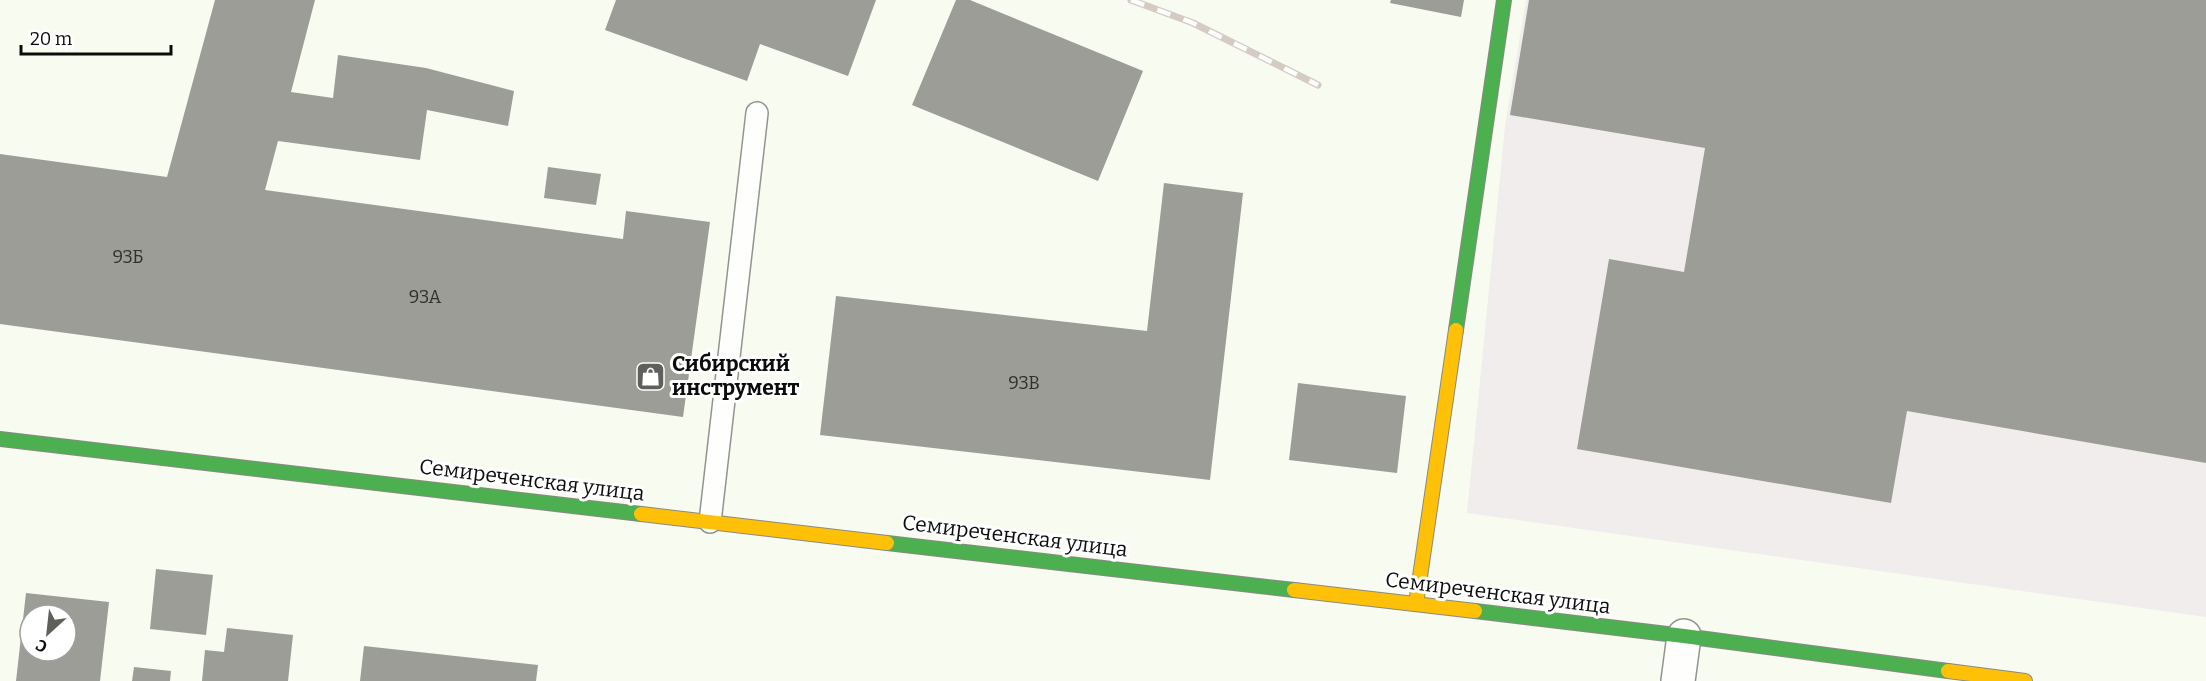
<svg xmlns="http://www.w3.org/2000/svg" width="2206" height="681" viewBox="0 0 2206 681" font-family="Bitter,serif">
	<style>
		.industrial { fill: #f1edec }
		.building { fill: #9c9d96; fill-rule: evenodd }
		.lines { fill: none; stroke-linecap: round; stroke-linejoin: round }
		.lane-casing { stroke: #92948f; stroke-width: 24 }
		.street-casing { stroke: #92948f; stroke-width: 36 }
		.fast-casing { stroke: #898a85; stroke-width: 16 }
		.slow-casing { stroke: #898a85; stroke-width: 16 }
		.lane { stroke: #fefefd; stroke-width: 21 }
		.street { stroke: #fefefd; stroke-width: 33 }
		.fast { stroke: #4caf50; stroke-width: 14 }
		.slow { stroke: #ffc107; stroke-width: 14 }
		.rail-casing { stroke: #d6cbc4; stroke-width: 7 }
		.rail { stroke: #fff; stroke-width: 4.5; stroke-dasharray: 14; stroke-linecap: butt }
		.labels { text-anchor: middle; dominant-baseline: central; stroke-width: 6; stroke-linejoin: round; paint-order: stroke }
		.number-label { font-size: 18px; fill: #30302e }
		.poi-label { font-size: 21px; font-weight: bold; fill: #0c0c0c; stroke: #fff; text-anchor: start }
		.street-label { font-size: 21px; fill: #0c0c0c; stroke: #fff }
	</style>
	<rect width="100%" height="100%" fill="#f8fbf0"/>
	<!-- industrial -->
	<path class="industrial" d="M1526,0H2206V617L1467,513L1505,126Z"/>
	<!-- building -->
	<path class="building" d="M215,0H315L291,92L333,98L338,55L426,68L514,91L508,126L427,110L420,160L278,141L265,190L623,239L626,211L710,222L683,417L0,324V154L167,177Z
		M616,0H876L848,76L760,44L747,81L605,30Z
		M956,0H970L1143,71L1098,181L912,105Z
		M1391,0H1464L1461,17L1390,3Z
		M1529,0H2206V463L1907,411L1891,503L1577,449L1609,259L1684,272L1705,148L1510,115Z
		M548,167L601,174L596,205L544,198Z
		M1164,183L1243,193L1210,480L820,435L836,296L1147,331Z
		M1298,383L1406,396L1397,473L1289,460Z
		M156,569L213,575L206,635L150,629Z
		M26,593L109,602L100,681H16ZM30,615H66V651H30Z
		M227,628L293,635L288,681H202L205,650L224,652Z
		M364,646L538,665L536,681H360Z
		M134,667L171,671L170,681H132Z"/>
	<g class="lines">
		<defs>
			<path id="lane" d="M710,522L757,113"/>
			<path id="street" d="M1678,681L1684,636"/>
			<path id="fast" d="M1456,330L1504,0
				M0,439L641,514
				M887,543L1294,590
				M1475,611L1684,636L1948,671"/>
			<path id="slow" d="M641,514L887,543
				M1294,590L1475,611
				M1416,604L1456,330
				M1948,671L2025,681"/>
		</defs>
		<!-- lane casing -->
		<use href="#lane" class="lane-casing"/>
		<!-- street casing -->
		<use href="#street" class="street-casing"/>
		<!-- fast casing -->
		<use href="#fast" class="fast-casing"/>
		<!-- slow casing -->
		<use href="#slow" class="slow-casing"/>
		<!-- lane -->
		<use href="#lane" class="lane"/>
		<!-- street -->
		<use href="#street" class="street"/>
		<!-- fast -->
		<use href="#fast" class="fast"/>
		<!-- slow -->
		<use href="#slow" class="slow"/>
		<defs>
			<path id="rail" d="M1131,0L1193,23L1318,85"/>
		</defs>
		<!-- rail casing -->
		<use href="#rail" class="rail-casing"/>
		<!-- rail -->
		<use href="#rail" class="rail"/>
	</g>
	<!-- icons -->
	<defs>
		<symbol id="shop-square" viewBox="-11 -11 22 22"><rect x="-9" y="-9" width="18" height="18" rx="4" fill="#5f605c" stroke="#fff"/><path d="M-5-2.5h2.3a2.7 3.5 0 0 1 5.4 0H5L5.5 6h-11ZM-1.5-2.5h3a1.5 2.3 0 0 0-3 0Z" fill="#fff"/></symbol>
	</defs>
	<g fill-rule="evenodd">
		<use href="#shop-square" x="634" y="360" width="33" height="33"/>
	</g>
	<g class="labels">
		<!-- number labels -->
		<g class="number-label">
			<text x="128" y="257">93Б</text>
			<text x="425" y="297">93А</text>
			<text x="1024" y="383">93В</text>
		</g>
		<!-- poi labels -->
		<g class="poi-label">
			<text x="672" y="364">Сибирский<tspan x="672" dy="24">инструмент</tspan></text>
		</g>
		<!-- street labels -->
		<g class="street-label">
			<text transform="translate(532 480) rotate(7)">Семиреченская улица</text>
			<text transform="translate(1015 536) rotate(7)">Семиреченская улица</text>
			<text transform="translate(1498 593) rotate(7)">Семиреченская улица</text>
		</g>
	</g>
	<!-- north arrow -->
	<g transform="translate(48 633) rotate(207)"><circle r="28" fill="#ffffff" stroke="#9e9e9e" stroke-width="1.5"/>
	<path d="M0-4.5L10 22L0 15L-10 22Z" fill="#5f605c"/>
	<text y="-9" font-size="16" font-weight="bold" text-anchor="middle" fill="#0c0c0c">С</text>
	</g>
	<!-- scale -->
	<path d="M21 45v9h150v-9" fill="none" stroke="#0c0c0c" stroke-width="3"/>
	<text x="30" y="45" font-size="18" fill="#0c0c0c" stroke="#ffffff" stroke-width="4.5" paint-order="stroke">20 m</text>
</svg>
